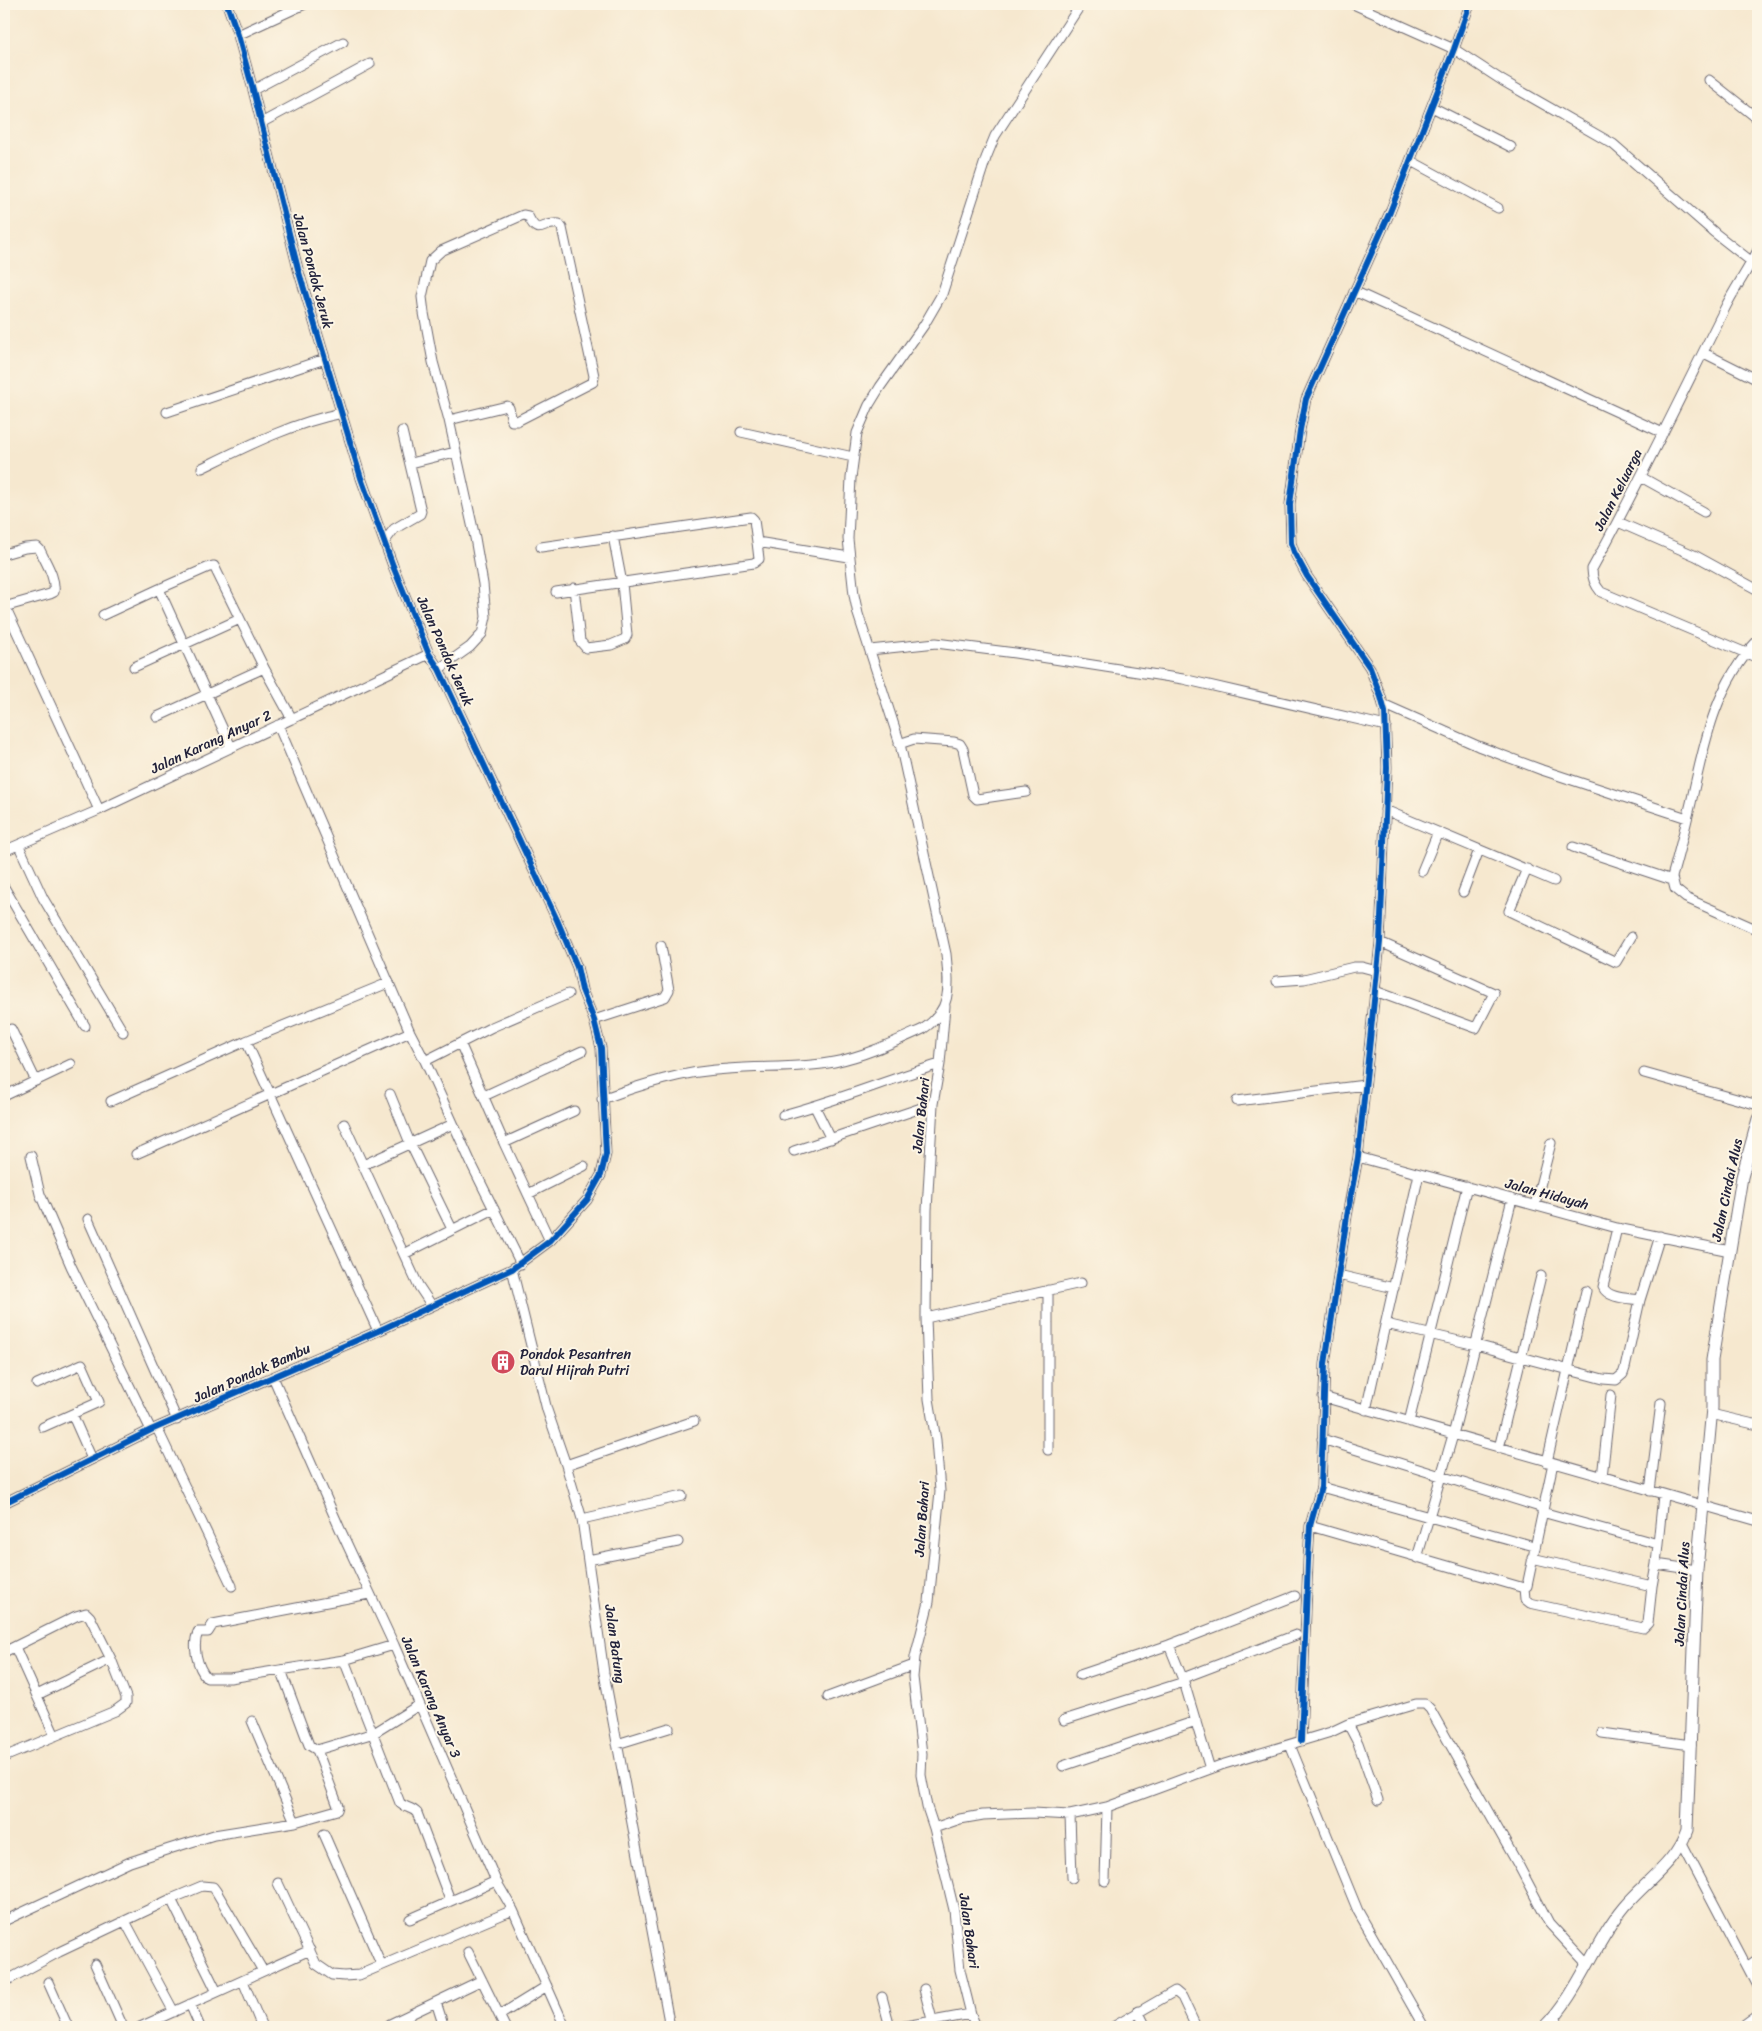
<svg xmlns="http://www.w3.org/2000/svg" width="1762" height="2031" viewBox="0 0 1762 2031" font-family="Sriracha,sans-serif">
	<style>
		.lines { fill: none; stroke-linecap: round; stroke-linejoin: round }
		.street-casing { stroke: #6c676f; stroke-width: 11 }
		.secondary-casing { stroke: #6c676f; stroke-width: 13 }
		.street { stroke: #fff; stroke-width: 9 }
		.secondary { stroke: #fff; stroke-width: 11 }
		.cycleway-casing { stroke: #fcf5e5; stroke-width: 9 }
		.cycleway { stroke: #0057b8; stroke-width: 6 }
		.labels { text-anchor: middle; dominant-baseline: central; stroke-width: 4; stroke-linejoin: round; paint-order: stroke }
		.street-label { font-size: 14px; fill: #22223b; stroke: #fcf5e5 }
		.poi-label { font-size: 14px; fill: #22223b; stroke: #fcf5e5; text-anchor: start }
	</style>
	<rect width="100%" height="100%" fill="#fcf5e5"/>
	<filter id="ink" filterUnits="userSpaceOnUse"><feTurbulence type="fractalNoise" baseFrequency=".02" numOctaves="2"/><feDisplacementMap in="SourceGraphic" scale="10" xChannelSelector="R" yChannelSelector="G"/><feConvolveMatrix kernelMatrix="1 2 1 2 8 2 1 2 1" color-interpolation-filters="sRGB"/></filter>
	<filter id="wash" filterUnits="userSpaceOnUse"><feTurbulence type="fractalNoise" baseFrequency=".0096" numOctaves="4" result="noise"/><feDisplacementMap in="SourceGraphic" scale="20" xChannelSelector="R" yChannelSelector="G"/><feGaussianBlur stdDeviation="1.12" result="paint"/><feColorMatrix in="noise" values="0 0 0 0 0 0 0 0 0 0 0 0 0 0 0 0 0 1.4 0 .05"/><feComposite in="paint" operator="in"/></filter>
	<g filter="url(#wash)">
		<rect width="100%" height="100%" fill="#f6e8cf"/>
	</g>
	<g filter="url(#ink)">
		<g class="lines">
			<defs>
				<path id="street" d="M1353,4L1454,49L1503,81L1613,144L1715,233L1752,262
					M238,35L305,4
					M1709,80L1758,119
					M253,90L343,42
					M1432,107L1511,147
					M261,123L370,64
					M1411,161L1498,208
					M1758,250C1748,270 1734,289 1724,310C1681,396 1639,484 1592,569C1592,579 1595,585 1601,592L1758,658
					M1354,291L1663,433
					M1704,353L1758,380
					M167,412L325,359
					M741,432L853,457
					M411,463L455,452
					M202,468C247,446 292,423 342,413
					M1641,477L1704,512
					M1618,522L1696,556L1758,590
					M385,541L394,529L420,514L421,511L402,431
					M541,547L751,517L754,520L757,542L849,557
					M4,554L25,548L37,547L40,550C46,563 56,578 54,592L50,594L4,607
					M574,588L580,641L586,648L611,645L625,639L627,635L622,583L613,536
					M556,592L754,563L759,559L757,542
					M4,604L99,810
					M103,615L159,589
					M1758,640C1715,685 1704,744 1691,803C1685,828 1679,852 1672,877L1675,889L1686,898L1758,930
					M870,650L936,643L1015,653L1183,679L1386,726
					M134,667L240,619
					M439,669L470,647L482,634L486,617L483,584L475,538L449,420L433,362L424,313L422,297L430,261L441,251L523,215L528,216C539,239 542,221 559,224L562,228L594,376L593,382L517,421H512L509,408L507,406L449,420
					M1383,704L1478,746L1542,770L1687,818
					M157,717L264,668
					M278,725L410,1032L425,1061L472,1165L521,1264
					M899,744L914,739L954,742L960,744L963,749L973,795L977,799L1026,792
					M231,747L159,589L209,567L214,566L264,668L292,719
					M1385,810L1554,881
					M19,846L43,898L123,1032
					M1573,847L1672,880
					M4,851L99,810L429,654
					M1527,869L1509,911L1616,962L1631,937
					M1422,871L1438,832
					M4,887L85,1026
					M1463,892L1479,850
					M1277,981L1304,979L1354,967H1362L1377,971
					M1375,991L1476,1028L1494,993L1380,942
					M945,1006L940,1064L933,1104L927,1210L926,1318L929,1399L936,1440L940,1491L929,1602L915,1657L913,1677L922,1754L921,1775L927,1807L934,1828L954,1910L960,1970L971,2014L976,2027
					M594,1020L665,997L669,990L661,946
					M11,1029L36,1081
					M246,1041L378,1331
					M460,1043L504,1143L550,1241
					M425,1061L492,1027L568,994
					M1644,1073L1758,1105
					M390,1094L410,1143L452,1229
					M4,1096L71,1064
					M484,1096L582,1051
					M602,1099C643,1084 684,1071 728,1069C763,1066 799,1069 834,1062C865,1056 894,1042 923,1029C953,1009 949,986 946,954L900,744L858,614L854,595L848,539L851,478L857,433L869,405L880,387L924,325L942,294L986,158L995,136L1081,4
					M111,1101L246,1041L388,983
					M1237,1101L1365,1085
					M815,1107L831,1139
					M783,1115C836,1101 887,1080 940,1064
					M344,1124L418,1285L432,1306
					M504,1143L574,1111
					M794,1151L933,1104
					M136,1154L410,1032
					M31,1156L40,1194L71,1266L151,1430
					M1358,1157L1617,1228L1730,1251
					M363,1165L453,1124
					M528,1194L584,1166
					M1535,1205L1551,1143
					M88,1219L177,1420
					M1617,1228L1603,1287C1608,1299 1629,1298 1640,1300
					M404,1254L494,1209
					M512,1269L547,1410L566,1465L582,1519L604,1673L670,2027
					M1338,1275L1394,1288
					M926,1318L1081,1283
					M1386,1324L1476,1345L1603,1379L1616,1380L1623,1374L1625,1368L1640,1300L1660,1236
					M273,1377L340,1529L394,1645L496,1881L513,1910L565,2027
					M37,1384L82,1364L99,1402L43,1427
					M1323,1397L1758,1521
					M1366,1410L1419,1174
					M72,1414L92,1459
					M1711,1414L1758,1425
					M1409,1422L1467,1186
					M157,1428L232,1586
					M1322,1439L1543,1508
					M1499,1448L1541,1276
					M1048,1450V1290
					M1547,1462L1586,1291
					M566,1465L694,1421
					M1602,1477L1611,1395
					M1321,1487L1534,1546
					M1650,1491L1661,1403
					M4,1503L151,1430L378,1331L512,1269L550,1241L587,1200L601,1175L606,1154L601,1048L594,1020L582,990L577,967L557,920L439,669L429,654L393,566L361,478L298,269L253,90L238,35L227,4
					M1542,1512L1658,1544
					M582,1519L682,1496
					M1310,1526L1524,1588L1527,1586L1553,1463
					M1417,1558L1453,1435L1512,1199
					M1532,1558L1652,1586L1656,1564L1697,1570
					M588,1560L678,1542
					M1656,1564L1663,1495
					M1524,1588L1525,1599L1530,1603L1643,1628L1648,1623L1652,1586
					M369,1594L213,1624L208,1632H198C192,1646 197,1667 207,1678H230L344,1660L394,1645
					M1169,1645L1184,1682L1210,1769
					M15,1647L55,1736
					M4,1652L76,1616L86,1613L90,1617L111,1659L126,1697V1703L115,1711L4,1757
					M344,1660L400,1803C405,1808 412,1807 417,1813L450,1900
					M281,1670L309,1745L317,1750L374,1733L419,1705
					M1080,1675L1169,1645L1295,1596
					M1183,1678L1296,1635
					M37,1695L111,1659
					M828,1697L914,1665
					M1064,1720L1184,1682
					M252,1721L295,1822
					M1348,1724L1416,1704H1425L1430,1709L1520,1868L1549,1923L1587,1964
					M1602,1733L1691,1745
					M1301,1741L1308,1561L1310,1526L1321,1487L1325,1364L1347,1216L1358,1157L1380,942L1387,767L1385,712L1381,697L1370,668L1307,576L1294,552L1291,543L1290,504L1300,430L1306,399L1390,212L1454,49L1470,4
					M617,1744L669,1728
					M1290,1745L1358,1911L1424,2027
					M1063,1766L1196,1721
					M1070,1815L1072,1878
					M934,1828L960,1819L983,1815L1033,1813L1070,1815L1107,1807L1221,1765L1331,1732L1348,1724L1358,1743L1378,1800
					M324,1834L381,1964
					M1683,1845L1758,1988
					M1105,1881L1107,1807
					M278,1883L316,1964L332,1975L344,1976L359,1975L513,1910
					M171,1899L217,1992
					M410,1919L496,1881
					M4,1921L130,1862L169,1849L214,1835L295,1822L337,1810L338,1806L317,1750
					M125,1921L174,2012
					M468,1952L505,2027
					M95,1964L123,2027
					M1747,1966L1758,1958
					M243,1981L262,2027
					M4,1982L59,1952L171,1899L202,1886L213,1887L216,1891L263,1971
					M48,1982L68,2027
					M924,1989L934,2027
					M882,1997L890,2027
					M436,2002L444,2027
					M190,2004L200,2027
					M1138,2011L1146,2027
					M500,2015L547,1986
					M1555,2017L1560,2027
					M390,2024L482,1980
					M140,2027L310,1950
					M900,2027L971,2014
					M1113,2027L1175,1991L1182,1997L1196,2027
					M1743,2027L1758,2016"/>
				<path id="secondary" d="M1545,2027C1579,1993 1594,1943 1625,1906C1646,1881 1676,1863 1687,1830L1697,1570L1712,1408V1360L1742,1177L1758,1119"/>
			</defs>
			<!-- street casing -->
			<use href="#street" class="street-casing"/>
			<!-- secondary casing -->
			<use href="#secondary" class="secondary-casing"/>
			<!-- street -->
			<use href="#street" class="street"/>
			<!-- secondary -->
			<use href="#secondary" class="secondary"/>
			<defs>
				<path id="cycleway" d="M4,1503L151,1430L378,1331L512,1269L550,1241L587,1200L601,1175L606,1154L601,1048L594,1020L582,990L577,967L557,920L439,669L429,654L393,566L361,478L298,269L253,90L238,35L227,4
					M1301,1741L1308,1561L1310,1526L1321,1487L1325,1364L1347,1216L1358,1157L1380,942L1387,767L1385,712L1381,697L1370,668L1307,576L1294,552L1291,543L1290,504L1300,430L1306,399L1390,212L1454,49L1470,4"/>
			</defs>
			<!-- cycleway casing -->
			<use href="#cycleway" class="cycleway-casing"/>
			<!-- cycleway -->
			<use href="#cycleway" class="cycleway"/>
		</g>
	</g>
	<!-- icons -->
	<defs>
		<symbol id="building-disc" viewBox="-11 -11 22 22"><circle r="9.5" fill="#d1495b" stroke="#fcf5e5"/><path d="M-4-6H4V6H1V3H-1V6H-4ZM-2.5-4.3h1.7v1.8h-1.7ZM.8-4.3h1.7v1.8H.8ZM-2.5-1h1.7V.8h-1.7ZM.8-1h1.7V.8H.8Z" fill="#fff"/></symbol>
	</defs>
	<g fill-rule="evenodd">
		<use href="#building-disc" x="489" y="1348" width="28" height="28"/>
	</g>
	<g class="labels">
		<!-- street labels -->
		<g class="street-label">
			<text transform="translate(313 271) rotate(75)">Jalan Pondok Jeruk</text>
			<text transform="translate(1618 490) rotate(-63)">Jalan Keluarga</text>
			<text transform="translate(445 651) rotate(66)">Jalan Pondok Jeruk</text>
			<text transform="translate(211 742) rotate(-25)">Jalan Karang Anyar 2</text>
			<text transform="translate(921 1115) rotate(-84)">Jalan Bahari</text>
			<text transform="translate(1727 1190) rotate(-78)">Jalan Cindai Alus</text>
			<text transform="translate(1547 1194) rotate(15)">Jalan Hidayah</text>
			<text transform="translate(252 1373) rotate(-24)">Jalan Pondok Bambu</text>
			<text transform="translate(922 1519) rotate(-86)">Jalan Bahari</text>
			<text transform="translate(1682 1594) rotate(-87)">Jalan Cindai Alus</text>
			<text transform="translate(615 1644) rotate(82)">Jalan Batung</text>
			<text transform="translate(431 1697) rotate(67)">Jalan Karang Anyar 3</text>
			<text transform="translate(969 1931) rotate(82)">Jalan Bahari</text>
		</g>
		<!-- poi labels -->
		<g class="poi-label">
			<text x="520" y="1354">Pondok Pesantren<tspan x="520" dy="16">Darul Hijrah Putri</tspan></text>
		</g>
	</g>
	<!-- margin -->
	<rect width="1762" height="2031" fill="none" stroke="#fcf5e5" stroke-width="20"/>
</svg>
